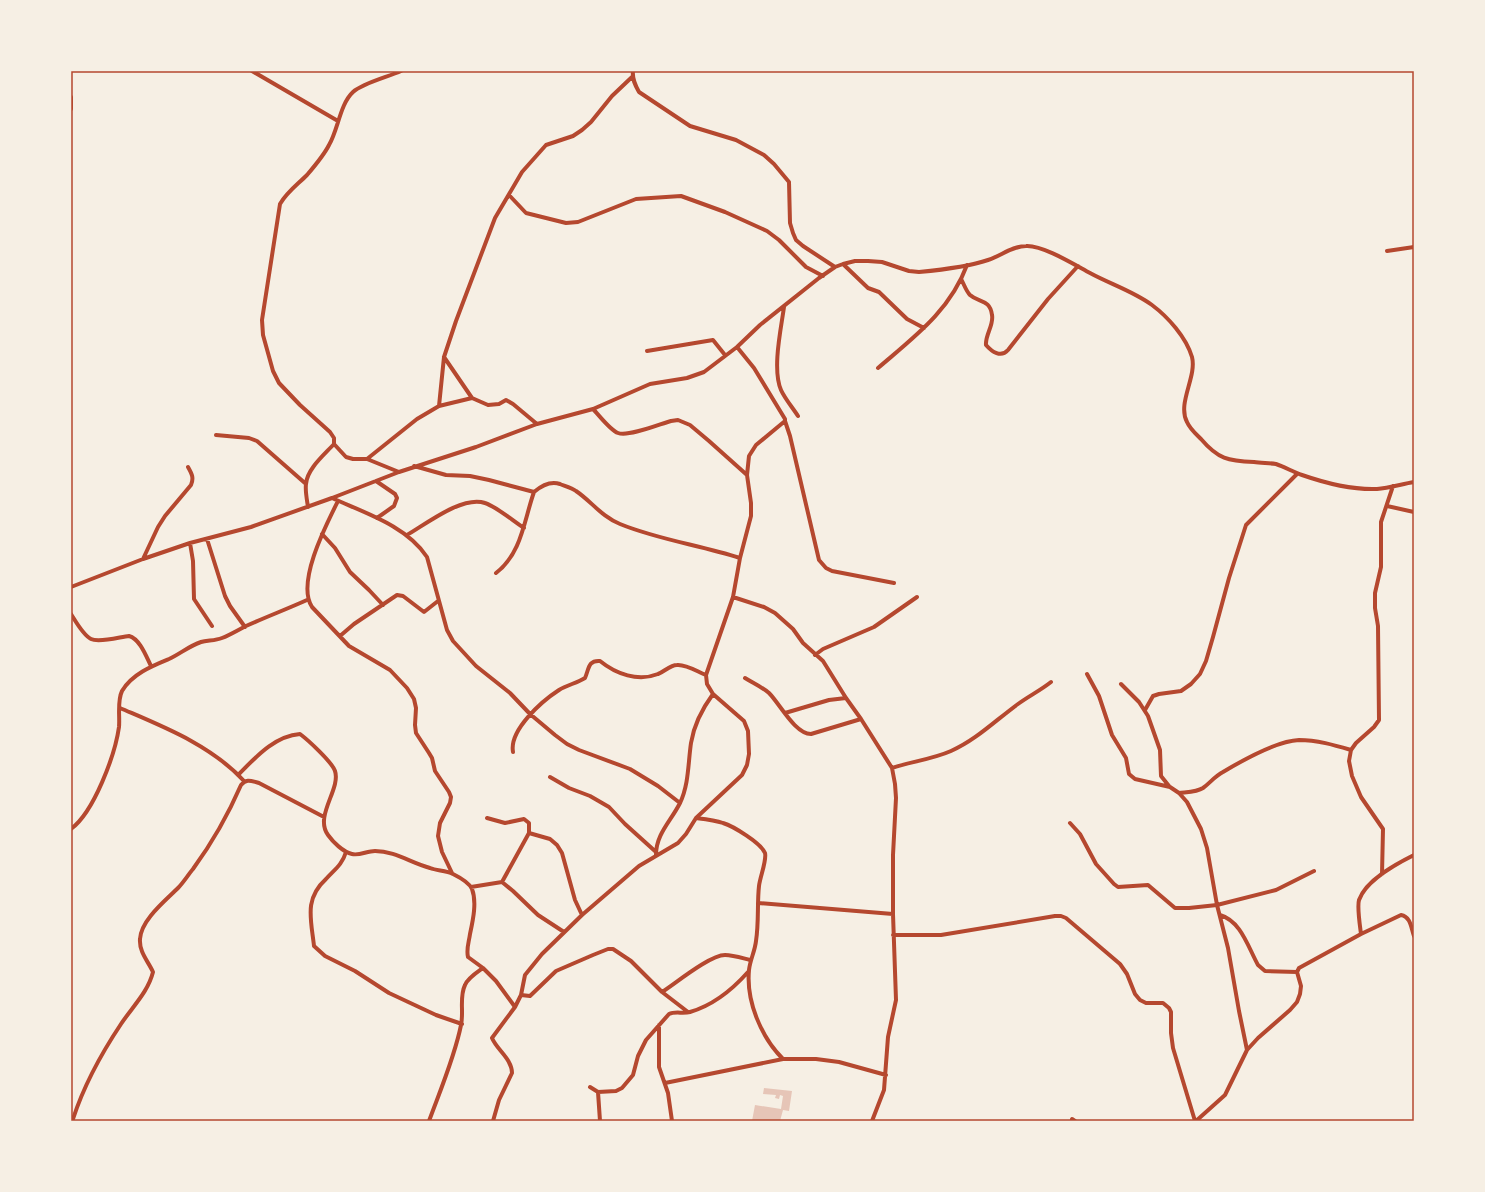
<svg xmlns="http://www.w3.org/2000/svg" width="1485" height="1192" viewBox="0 0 1485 1192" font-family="'Fira Sans Condensed',sans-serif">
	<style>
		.building { fill: #e6c5b7 }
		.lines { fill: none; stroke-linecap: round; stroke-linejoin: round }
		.minor { stroke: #b5482f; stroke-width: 4 }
		.neatline { fill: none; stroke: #b5482f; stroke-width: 1.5 }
	</style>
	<rect width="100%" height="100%" fill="#f6efe4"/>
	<!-- building -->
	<path class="building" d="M764,1088L792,1091L789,1111L783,1110L780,1121H752L755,1105L781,1109L783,1096L780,1095L779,1099L775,1098L776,1095L763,1094Z"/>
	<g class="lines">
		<!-- minor -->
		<path class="minor" d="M252,71L338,121
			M633,71C632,79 635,85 639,92L690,126L736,140L764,155L774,164L789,182L790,223L793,233L796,240L803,246L835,267
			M71,97V109
			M509,195L526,213L566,223L578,222L636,199L681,196L725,212L767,231L779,240L806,267L823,276
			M1387,251L1414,247
			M843,264L868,288L879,292L907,319L924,328
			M961,279C964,284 966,291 970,295C979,303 990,299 992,315C994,325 985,335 986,345C992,352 1001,358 1008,350L1048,299L1078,266
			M784,307C781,329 772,369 781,390C785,399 793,408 798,416
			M647,351L713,340L725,355
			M444,357L472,398
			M878,368C914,337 950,311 967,265
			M439,406L444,357L456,321L495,218L522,172L546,145L573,136L582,130L591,122L612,96L632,77
			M593,409C599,415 610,430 618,433C629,437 660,424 671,421L678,420L690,425L709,441L747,475
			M785,421L790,436L819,560L826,568L832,571L894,583
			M216,435L249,438L257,441L306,484
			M334,444L346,457L353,459H367L399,472
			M367,459L417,419L439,406L472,398L488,405L499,404L506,400L513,404L537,424
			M414,466L446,475L470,476L489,480L534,492
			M376,481L395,494L397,498L394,506L377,518
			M332,498C365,513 407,526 427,557L447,630L453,641L476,666L510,693L530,714L555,735L567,744L579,750L630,769L658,786L680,803
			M338,501C326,525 296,583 312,607L349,646L390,670L407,688L414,699L416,708L415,725L416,733L429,753L432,758L435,771L449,792L451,797L450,803L440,823L438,836L442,852L452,873
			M1387,506L1414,512
			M308,507C307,500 305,491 306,484C307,469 324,455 334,444V438L330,432L300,405L279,383L273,371L263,335L262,320L280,204C287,192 297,185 307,175C313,168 325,153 329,145C338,130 340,104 353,92C363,83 388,77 401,71
			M322,534L335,548L350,572L369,590L383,605
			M407,535C426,524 463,495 485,503C497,507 513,521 524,528
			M207,539L225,596L230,606L245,627
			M190,543L193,561L194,599L212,626
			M143,559L158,527L165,516L191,485C194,478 192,474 188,467
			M496,573C522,553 524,520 534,492C541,486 551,481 560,484C565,486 572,488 576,491C591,501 602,517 620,524C659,540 700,545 740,558
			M71,587L143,559L190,543L251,527L332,498L399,472L476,447L537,424L593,409L650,384L687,378L704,372L737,347L760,325L819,278L835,267L843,264L855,261H868L882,262L909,271L919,272C940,270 968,267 988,260C1001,256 1012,246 1026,246C1043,245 1075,265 1090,273C1110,284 1133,291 1152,305C1168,317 1186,337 1192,357C1197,377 1177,403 1187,422C1190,429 1196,434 1201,439C1218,459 1228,461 1254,462C1261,463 1269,463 1276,464C1285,467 1293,472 1302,475C1325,483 1352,490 1377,489C1389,488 1402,484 1414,482
			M733,597L764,607L775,613L793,629L803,643L823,661L846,698L861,719L892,768L895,784L896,798L893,855V914L896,1000L888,1037L884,1090L872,1121
			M71,614C76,622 83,635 91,639C99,643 120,637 129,636C140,639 146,656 151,666
			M340,636L354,624L397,595L403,596L424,612L438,601
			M815,655L823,649L874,627L917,597
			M1087,674L1099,696L1112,735L1126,758L1129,774L1135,779L1170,787L1179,793L1187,802L1201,829L1207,848L1217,905L1228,948L1239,1011L1247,1050
			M745,678C753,683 762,687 769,693C780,704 795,734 811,734L861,719
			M1121,684L1139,702L1148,716L1160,750L1161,776L1169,786
			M120,708C164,727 211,745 244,781
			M1145,710L1153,696L1159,694L1181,691L1191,684L1200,674L1206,661L1213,637L1229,578L1246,525L1297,474
			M785,713L829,700L846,698
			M513,752C509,730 542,701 559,690C567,685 577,683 585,678C589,669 588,660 600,661C616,674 638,682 658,674C664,672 670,665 677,665C686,664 698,672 706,675
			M892,768C910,762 933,759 951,751C976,740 996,720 1018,704C1029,696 1041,690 1051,682
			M238,775C255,758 274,736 300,734C308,740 332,762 335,771C341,789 314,816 328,835C333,842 343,852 352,854C359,856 367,851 375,851C395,851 411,863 430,868C437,871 446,870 453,874C459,877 469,882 472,889C477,902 473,920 470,934C469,942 466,949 468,957L483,968L496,981L515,1007
			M550,777L569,788L590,796L609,807L625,824L656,852
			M1179,793C1187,792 1197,792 1203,788C1210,783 1215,776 1223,772C1243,760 1276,741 1299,740C1317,740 1334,745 1351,750
			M487,818L505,823L524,819L529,823V833L502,882
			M696,818C705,819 715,820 723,823C733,826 761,843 765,853C767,860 760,877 759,886C757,904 759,922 756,941C755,951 750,960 749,970C746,1001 761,1037 783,1059H816L839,1062L886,1075
			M1070,823L1080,834L1096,864L1114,884L1118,887L1148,885L1175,908H1189L1217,905L1276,890L1314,871
			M71,829C94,812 115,755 119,727C120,716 117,701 122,691C132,674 152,666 169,659C180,654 189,646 201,642C207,640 215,641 222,638C230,635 238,630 246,626C266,617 287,609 307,600
			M529,833L550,839L557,845L562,853L575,900L582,915
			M346,852C342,865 335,869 326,879C304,899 311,919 314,946L325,956L355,971L389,993L436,1015L462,1024
			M656,855C656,834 671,821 680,803C689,784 688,763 691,743C694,724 702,709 713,694
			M1382,874L1383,829L1361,797L1352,776L1349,761L1351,750L1356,743L1374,727L1379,720L1378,626L1375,608V593L1381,567V522L1393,486
			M471,887L502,882L513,891L538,915L564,932
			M758,903L893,914
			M1220,915C1241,921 1248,947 1258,965L1265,971L1297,972
			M1361,934C1360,926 1357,907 1359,900C1366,880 1396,864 1414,855
			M893,935H941L1055,916H1061L1066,918L1120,964L1127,974L1135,994L1140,1000L1146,1003H1163L1169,1008L1171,1012V1033L1173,1048L1195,1121
			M662,992C676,983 710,955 725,955C733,955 742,958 750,960
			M521,995L530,996L556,971L593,955L608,949H613L631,961L662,992L688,1012
			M659,1025V1067L668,1093L672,1121
			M665,1083L783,1059
			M590,1087L598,1092L616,1091L622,1088L633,1075L638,1056L646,1040L669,1014C675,1011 683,1014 690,1012C714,1005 732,990 748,972
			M598,1092L600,1121
			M73,1119C84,1085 101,1054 121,1024C133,1006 148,992 153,972C148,961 139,952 140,939C141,920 165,901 178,888C183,883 188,875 193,869C212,843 228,815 241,785C247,778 251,781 259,783L324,817
			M1072,1119L1075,1121
			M429,1121C440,1091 455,1056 461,1025C464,1012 459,997 465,985C468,978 476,973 483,968
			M493,1121L499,1100L512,1073C512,1059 497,1050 492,1038L515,1007L521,995L525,975L542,954L582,915L639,866L678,843L686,834L696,818L742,775L747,765L749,754L748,731L744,721L713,694L707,684L706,675L733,597L740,558L751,516V503L747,475L749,456L756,445L785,421V419L754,368L737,347
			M1196,1121L1225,1095L1247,1050L1258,1038L1290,1010L1297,1002L1300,994L1301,986L1297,972L1299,968L1361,934L1401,915C1411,917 1411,928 1414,936"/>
	</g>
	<!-- border -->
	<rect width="1485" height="1192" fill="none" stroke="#f6efe4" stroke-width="144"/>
	<rect x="72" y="72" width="1341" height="1048" class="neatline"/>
</svg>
